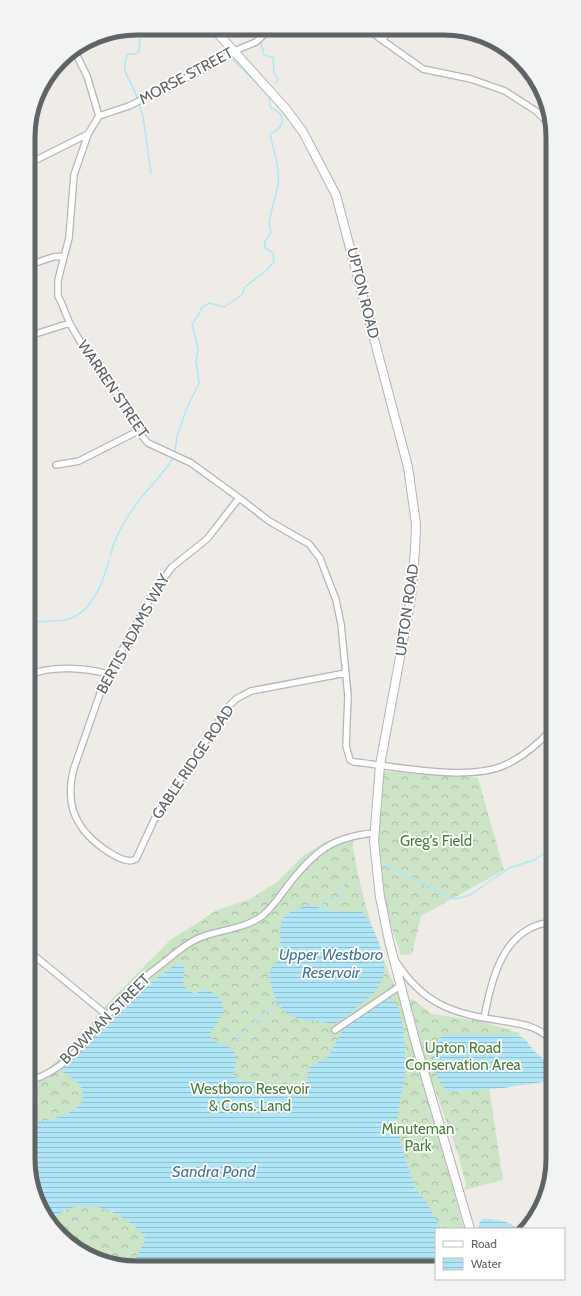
<svg xmlns="http://www.w3.org/2000/svg" width="581" height="1296" viewBox="0 0 581 1296" font-family="Cabin,sans-serif">
	<style>
		.forest { fill: url(#forest-crowns) }
		.water { fill: url(#water-rules) }
		.lines { fill: none; stroke-linecap: round; stroke-linejoin: round }
		.stream { stroke: #afe7f8; stroke-width: 1.5 }
		.minor-casing { stroke: #b2b5b8; stroke-width: 8 }
		.secondary-casing { stroke: #b1b5b8; stroke-width: 10 }
		.minor { stroke: #fff; stroke-width: 5.5 }
		.secondary { stroke: #fff; stroke-width: 8 }
		.labels { text-anchor: middle; dominant-baseline: central; stroke-width: 3.5; stroke-linejoin: round; paint-order: stroke }
		.street-label { font-size: 15px; fill: #5e6366; stroke: #fff }
		.park-label { font-size: 15px; fill: #477f3c; stroke: #fff }
		.water-label { font-size: 16px; font-style: italic; fill: #427890; stroke: #fff }
		.rim { fill: none; stroke: #5e6366; stroke-width: 5 }
	</style>
	<defs>
		<pattern id="forest-crowns" width="20" height="18" patternUnits="userSpaceOnUse"><rect width="20" height="18" fill="#cce4c6"/><path d="M2 6a3 3 0 1 1 6 0M12 15a3 3 0 1 1 6 0" fill="none" stroke="#a9bca5"/></pattern>
		<pattern id="water-rules" width="6" height="5" patternUnits="userSpaceOnUse"><rect width="6" height="5" fill="#afe7f8"/><path d="M0 2.5h6" fill="none" stroke="#92bfcd"/></pattern>
	</defs>
	<rect width="100%" height="100%" fill="#efece7"/>
	<!-- forest -->
	<path class="forest" d="M382,771L478,778L504,870L421,916L412,954L401,955C390,924 380,890 378,857C376,828 380,800 382,771Z
		M352,837C359,898 381,956 406,1012L404,1003L412,999L432,1014L480,1021L520,1033L489,1087L503,1180L464,1190L466,1185L458,1154L408,1015L411,1039L464,1229H436V1264L116,1266L65,1241L32,1187L31,1075L47,1070L74,1043L111,1000L169,941L217,910L250,899L277,882L304,855L327,841Z"/>
	<!-- water -->
	<path class="water" d="M306,905C316,906 319,908 327,910C339,912 350,912 362,911C372,924 377,936 382,952C389,978 379,992 357,1007C352,1011 345,1020 338,1022C331,1025 325,1022 318,1021C290,1019 279,1014 272,987C270,982 269,978 270,972C272,966 277,962 279,956C283,945 276,921 287,914C293,910 300,909 306,905Z
		M178,963L185,968L183,985L194,994L203,990H210L221,1000L224,1012L209,1035C222,1053 244,1038 233,1074C239,1085 258,1081 268,1084C276,1087 280,1091 289,1092C294,1093 299,1092 304,1090L308,1077L307,1071L310,1067L328,1057L342,1031L352,1022L382,999L390,998L399,1009L403,1027L406,1068L397,1119L401,1146L415,1188L427,1203L441,1229H436V1264L131,1266L144,1243L145,1236C125,1216 100,1200 70,1208C63,1210 58,1216 51,1218L32,1187V1122C46,1122 91,1112 82,1090C79,1081 69,1076 61,1071L148,984Z
		M455,1034L517,1035L525,1039L533,1050L550,1065L552,1069V1079L550,1081L503,1088L448,1092C435,1082 425,1047 443,1036C446,1034 452,1034 455,1034Z
		M483,1218C496,1220 508,1220 518,1229H478L480,1221Z"/>
	<g class="lines">
		<!-- stream -->
		<path class="stream" d="M181,28L209,36L213,35
			M222,30L237,37L255,34
			M261,43L264,55L273,58L274,72L278,79L276,83
			M232,59L256,82
			M137,98C133,81 118,72 128,54H136L139,51L141,28
			M139,105L143,116L151,174
			M175,451L177,436L187,408L199,383L196,361L198,349L192,324L199,314L202,307L210,303L224,307L242,295L245,287L267,270L274,261L273,253L265,248V241C276,230 267,229 270,218C272,207 276,196 278,185C280,168 274,151 270,135C273,132 278,130 280,127C287,117 278,111 270,107L269,94
			M110,556C116,533 130,511 145,493C156,480 164,473 173,458
			M30,622C41,621 53,622 65,620C91,615 103,583 109,560
			M384,865L455,899L470,895L509,868L534,860L552,848
			M320,908L326,898H339L341,889L346,880
			M235,1041L277,1001"/>
		<defs>
			<path id="minor" d="M368,29L382,40L390,30
				M382,40L423,69L471,79L505,91L536,111L549,124
				M74,50L87,76L99,116L88,134L74,175L69,238L58,280V296L61,302L70,324L80,341L113,388L142,436L148,443L191,463L242,500L269,521L309,544L320,558L336,600L341,624L348,696L346,746L350,760L354,762C395,766 468,782 505,765C523,757 538,744 551,730
				M99,116L129,106L204,69L234,51L256,42L270,29
				M28,164L88,134
				M29,265L53,257L64,256
				M29,336L70,323
				M56,465L79,461L138,431
				M239,498L207,539L172,567L155,590L103,685L74,768C70,783 69,798 74,813C77,820 81,828 87,834C95,843 124,867 136,859L155,818L228,707L236,699L251,691L346,673
				M30,675C50,665 87,668 108,674
				M31,953L108,1016
				M397,963C422,1002 452,1014 497,1020C518,1024 537,1024 552,1041
				M484,1018C492,978 503,927 552,922
				M335,1030L400,986
				M31,1080C71,1069 94,1028 121,1000C133,987 147,975 162,964C173,955 185,944 199,938C219,930 244,929 262,916C273,907 280,896 289,884C315,851 332,837 374,833"/>
			<path id="secondary" d="M213,28L286,109L303,132L336,195L408,467L416,524L415,550L411,598L380,765L374,841L380,897L389,941L416,1044L470,1229"/>
		</defs>
		<!-- minor casing -->
		<use href="#minor" class="minor-casing"/>
		<!-- secondary casing -->
		<use href="#secondary" class="secondary-casing"/>
		<!-- minor -->
		<use href="#minor" class="minor"/>
		<!-- secondary -->
		<use href="#secondary" class="secondary"/>
	</g>
	<g class="labels">
		<!-- street labels -->
		<g class="street-label">
			<text transform="translate(186 76) rotate(-28)">MORSE STREET</text>
			<text transform="translate(363 293) rotate(76)">UPTON ROAD</text>
			<text transform="translate(113 389) rotate(56)">WARREN STREET</text>
			<text transform="translate(407 610) rotate(-82)">UPTON ROAD</text>
			<text transform="translate(133 634) rotate(-61)">BERTIS ADAMS WAY</text>
			<text transform="translate(193 762) rotate(-56)">GABLE RIDGE ROAD</text>
			<text transform="translate(105 1019) rotate(-45)">BOWMAN STREET</text>
		</g>
		<!-- park labels -->
		<g class="park-label">
			<text x="436" y="841">Greg's Field</text>
			<text x="463" y="1048">Upton Road<tspan x="463" dy="17">Conservation Area</tspan></text>
			<text x="250" y="1089">Westboro Resevoir<tspan x="250" dy="17">&amp; Cons. Land</tspan></text>
			<text x="418" y="1129">Minuteman<tspan x="418" dy="17">Park</tspan></text>
		</g>
		<!-- water labels -->
		<g class="water-label">
			<text x="331" y="954">Upper Westboro<tspan x="331" dy="18">Reservoir</tspan></text>
			<text x="214" y="1171">Sandra Pond</text>
		</g>
	</g>
	<!-- crop -->
	<path d="M0 0H581V1296H0ZM137 35H444A102 102 0 0 1 546 137V1159A102 102 0 0 1 444 1261H137A102 102 0 0 1 35 1159V137A102 102 0 0 1 137 35Z" fill="#f2f3f3" fill-rule="evenodd"/>
	<path class="rim" d="M137 35H444A102 102 0 0 1 546 137V1159A102 102 0 0 1 444 1261H137A102 102 0 0 1 35 1159V137A102 102 0 0 1 137 35Z"/>
	<!-- legend -->
	<rect x="435" y="1228" width="130" height="52" fill="#ffffff" stroke="#bfc1c2"/>
	<rect x="443" y="1241" width="20" height="6" fill="#ffffff" stroke="#bfc1c2"/>
	<text x="471" y="1248" font-size="12" fill="#5e6366">Road</text>
	<rect x="443" y="1258" width="20" height="12" fill="url(#water-rules)" stroke="#bfc1c2"/>
	<text x="471" y="1268" font-size="12" fill="#5e6366">Water</text>
</svg>
